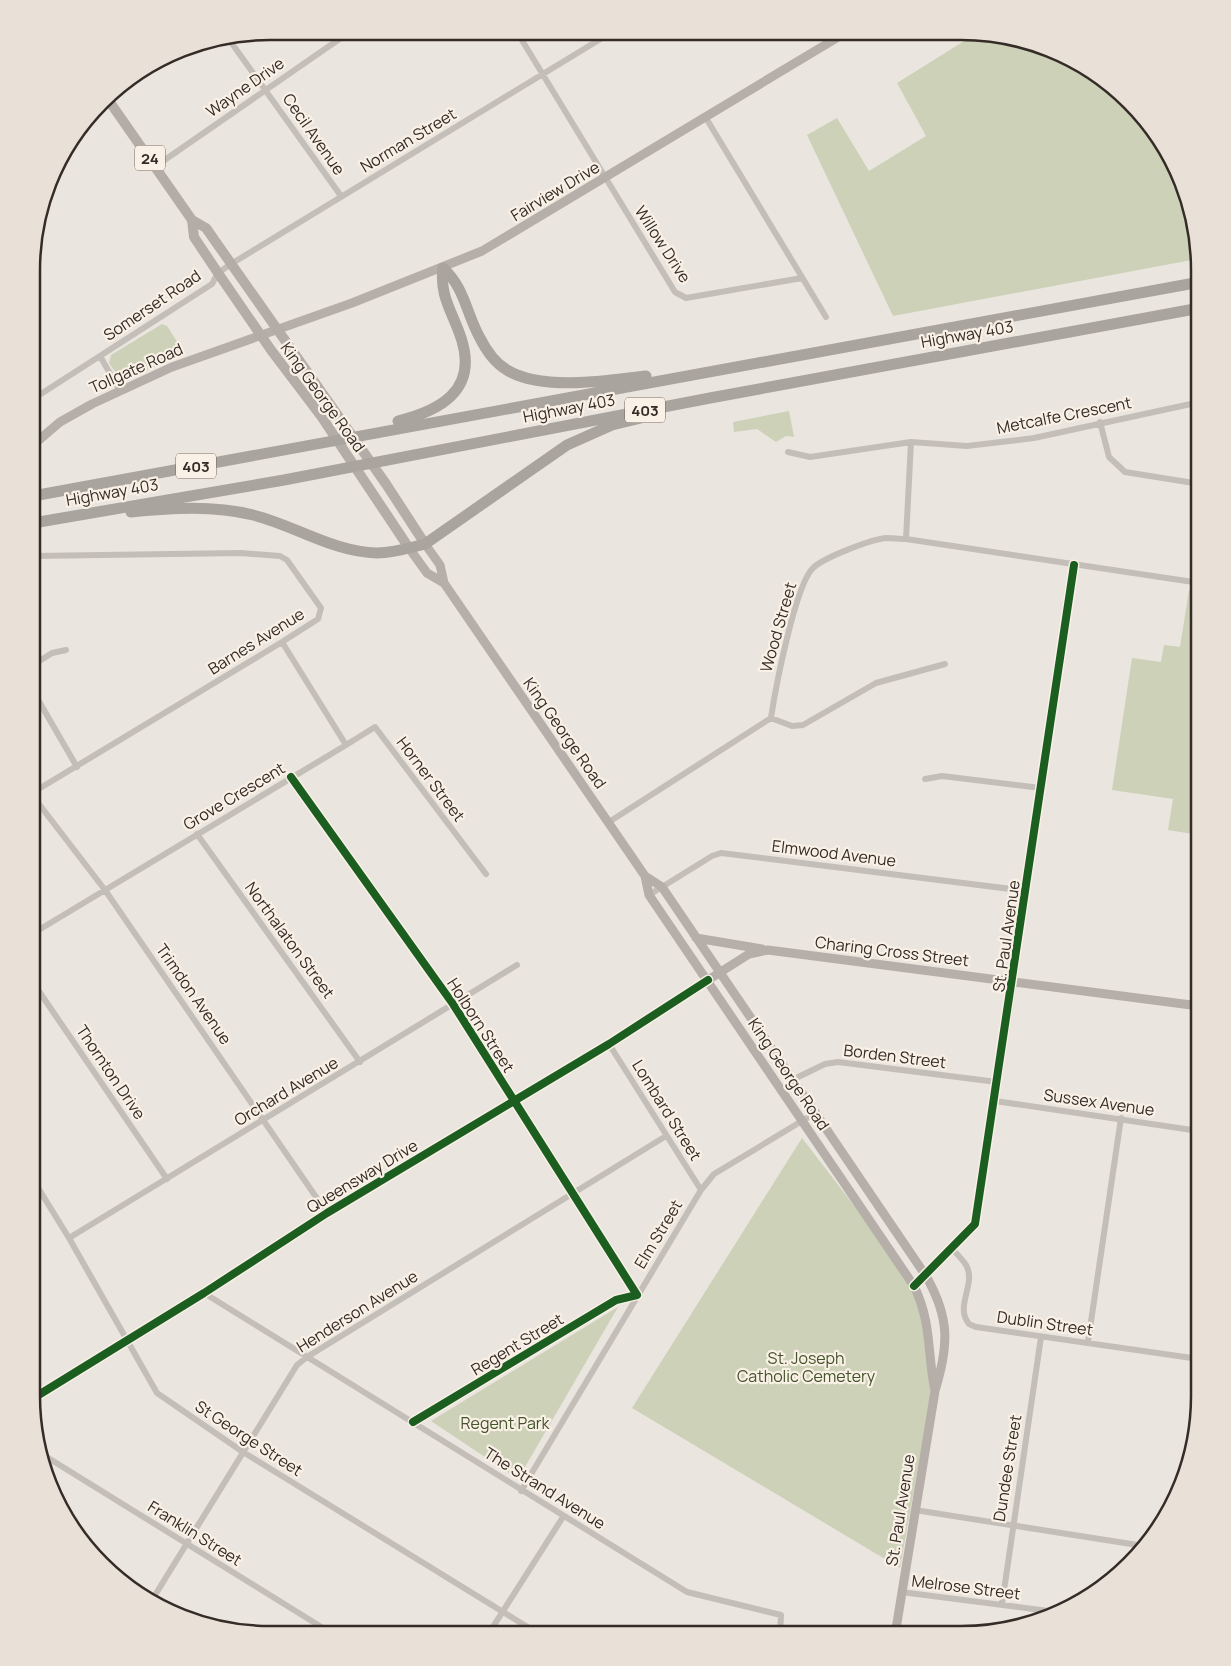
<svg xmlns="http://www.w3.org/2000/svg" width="1231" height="1666" viewBox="0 0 1231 1666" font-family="Manrope,sans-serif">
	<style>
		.green { fill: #ccd1b8 }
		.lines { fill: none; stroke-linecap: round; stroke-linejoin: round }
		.minor { stroke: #c4beb8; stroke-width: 6 }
		.tertiary { stroke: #c4beb8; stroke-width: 8 }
		.secondary { stroke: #b5aea9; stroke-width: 9 }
		.primary { stroke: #b3aca7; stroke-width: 10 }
		.motorway { stroke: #aaa49e; stroke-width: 11 }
		.cycleway-casing { stroke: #f9f0e6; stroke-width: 11 }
		.cycleway { stroke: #1b5e20; stroke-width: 8 }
		.labels { text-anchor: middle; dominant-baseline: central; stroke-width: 4.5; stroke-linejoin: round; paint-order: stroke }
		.shield { fill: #f9f0e6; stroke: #706660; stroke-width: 1 }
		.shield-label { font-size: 15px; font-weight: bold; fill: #352b27 }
		.street-label { font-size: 16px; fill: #352b27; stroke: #f9f0e6 }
		.park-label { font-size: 16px; fill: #44542a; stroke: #f9f0e6 }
		.rim { fill: none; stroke: #352b27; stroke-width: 2.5 }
	</style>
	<rect width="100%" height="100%" fill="#ebe5df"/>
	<!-- green -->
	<path class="green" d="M977,33H992L1052,49L1106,80L1175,164L1197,259L893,316L807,135L837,118L869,171L926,136L897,83Z
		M162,324L167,326L185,354L126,379H120L109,363L111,355Z
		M789,411L794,437L786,436L776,442L757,429L734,432L733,422Z
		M1189,590L1200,592V641L1192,693L1200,694L1199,835L1168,830L1173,799L1112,790L1132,658L1161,662L1164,645L1180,647Z
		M802,1138L899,1264L927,1322L931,1394L900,1568L632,1408Z
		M618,1307L518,1479L431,1421Z"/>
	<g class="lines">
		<!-- minor -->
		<path class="minor" d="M517,32L675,292L686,298L802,278
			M228,38L341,196
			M706,118L826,317
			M156,166L351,31
			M100,356L120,391
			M33,399L212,284L218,273L231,264L612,32
			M1100,422L1109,457L1125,472L1200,484
			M788,452L810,457L911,442L967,446L1034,438L1200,402
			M906,539L911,442
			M33,665L52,653L66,650
			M33,691L77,767
			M771,718L792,726L803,725L876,683L945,664
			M346,745L375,727L486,874
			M291,777L453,1004L637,1295L616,1300L413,1422
			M925,779L942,776L1041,788
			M32,793L282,642L318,619L321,608L287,560L280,556L241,553L33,556
			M32,795L105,890L327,1213
			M609,822L771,718C775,691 795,585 813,568C823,558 871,539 887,538C893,538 899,539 906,539L1200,583
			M197,834L360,1062
			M649,895L712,856L721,853L1027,891
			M32,934L346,745L282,642
			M32,981L167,1179
			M1013,982L1074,565
			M609,1044L701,1190
			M794,1079L825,1064L838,1062L997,1082
			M995,1101L1199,1131
			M32,1178L69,1238L157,1393L243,1452L539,1634
			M69,1238L517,965
			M953,1250C957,1254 963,1260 966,1265C977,1284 954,1306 969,1324L976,1327L1199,1359
			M204,1293L687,1592L781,1615L780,1634
			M1088,1342L1121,1118
			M32,1399L204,1293L327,1213L609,1044L708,980
			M45,1456L331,1633
			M521,1491L701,1190L714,1174L817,1112
			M915,1510L1144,1546
			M901,1592L1056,1612
			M152,1600L297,1365L307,1357L666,1136
			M1002,1604L1041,1337
			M489,1633L563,1517"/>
		<!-- tertiary -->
		<path class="tertiary" d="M914,1286L975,1224L1013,982"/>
		<!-- secondary -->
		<path class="secondary" d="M33,445L60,422L92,404L172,367L352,303L482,251L845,33
			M425,544L440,565L444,583L645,876L649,895L914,1286C932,1323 927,1352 935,1391
			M409,548L427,573L444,583
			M645,876L662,887L926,1276C950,1318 949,1345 935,1391L895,1635
			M696,938L762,949
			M708,980L749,954L768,950L1199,1006"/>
		<!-- primary -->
		<path class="primary" d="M107,98L192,220L206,228L386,484L425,544
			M192,220L194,237L218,273L271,350L321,416L409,548"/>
		<!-- motorway -->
		<path class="motorway" d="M443,268C465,288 466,313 480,338C486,350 495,363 507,370C541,391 607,381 646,376
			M398,421C439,411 477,391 462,341C454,314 439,297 443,268
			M33,496L1200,282
			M131,512C172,508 213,505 253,515C294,525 333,552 377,553C394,553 409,548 425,544L567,445L612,425L641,418
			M33,523L284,480L710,398L1200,308"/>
		<defs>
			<path id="cycleway" d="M291,777L453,1004L637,1295L616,1300L413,1422
				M914,1286L975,1224L1074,565
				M32,1399L204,1293L327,1213L609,1044L708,980"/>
		</defs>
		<!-- cycleway casing -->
		<use href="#cycleway" class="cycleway-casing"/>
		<!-- cycleway -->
		<use href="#cycleway" class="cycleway"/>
	</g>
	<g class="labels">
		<!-- shield labels -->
		<g class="shield">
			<rect x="135" y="145.5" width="30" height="25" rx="4"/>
			<rect x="625" y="397.5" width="40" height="25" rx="4"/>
			<rect x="176" y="453.5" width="40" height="25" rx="4"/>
		</g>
		<g class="shield-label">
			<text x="150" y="158">24</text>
			<text x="645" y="410">403</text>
			<text x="196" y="466">403</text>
		</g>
		<!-- street labels -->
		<g class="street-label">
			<text transform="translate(245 87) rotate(-35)">Wayne Drive</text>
			<text transform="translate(314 134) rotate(55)">Cecil Avenue</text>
			<text transform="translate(408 140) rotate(-31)">Norman Street</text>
			<text transform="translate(555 191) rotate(-31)">Fairview Drive</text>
			<text transform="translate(663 244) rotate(57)">Willow Drive</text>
			<text transform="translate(152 305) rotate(-34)">Somerset Road</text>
			<text transform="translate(967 334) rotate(-10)">Highway 403</text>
			<text transform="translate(136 368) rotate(-24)">Tollgate Road</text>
			<text transform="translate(323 397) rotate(54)">King George Road</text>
			<text transform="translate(569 408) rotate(-11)">Highway 403</text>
			<text transform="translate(1064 415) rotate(-11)">Metcalfe Crescent</text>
			<text transform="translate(112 492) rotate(-10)">Highway 403</text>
			<text transform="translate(778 627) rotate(-74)">Wood Street</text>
			<text transform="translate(256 641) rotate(-32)">Barnes Avenue</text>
			<text transform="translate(565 733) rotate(55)">King George Road</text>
			<text transform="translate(431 779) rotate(53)">Horner Street</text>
			<text transform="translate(234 796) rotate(-31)">Grove Crescent</text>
			<text transform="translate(834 853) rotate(7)">Elmwood Avenue</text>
			<text transform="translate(1006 936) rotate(-82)">St. Paul Avenue</text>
			<text transform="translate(290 940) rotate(54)">Northalaton Street</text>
			<text transform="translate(892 951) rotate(7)">Charing Cross Street</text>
			<text transform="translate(194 994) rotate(55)">Trimdon Avenue</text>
			<text transform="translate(481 1025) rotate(57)">Holborn Street</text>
			<text transform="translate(895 1056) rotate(7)">Borden Street</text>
			<text transform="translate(111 1072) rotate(56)">Thornton Drive</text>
			<text transform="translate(789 1074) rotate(56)">King George Road</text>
			<text transform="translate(286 1091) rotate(-31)">Orchard Avenue</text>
			<text transform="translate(1099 1102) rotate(8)">Sussex Avenue</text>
			<text transform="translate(667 1110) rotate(58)">Lombard Street</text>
			<text transform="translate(362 1176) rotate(-31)">Queensway Drive</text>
			<text transform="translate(658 1234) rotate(-59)">Elm Street</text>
			<text transform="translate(357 1311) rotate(-32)">Henderson Avenue</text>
			<text transform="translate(1045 1323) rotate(8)">Dublin Street</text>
			<text transform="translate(517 1344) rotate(-31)">Regent Street</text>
			<text transform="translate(249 1438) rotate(33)">St George Street</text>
			<text transform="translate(1007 1468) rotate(-81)">Dundee Street</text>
			<text transform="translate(545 1488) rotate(32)">The Strand Avenue</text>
			<text transform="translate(900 1510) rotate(-81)">St. Paul Avenue</text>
			<text transform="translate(195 1533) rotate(32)">Franklin Street</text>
			<text transform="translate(966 1587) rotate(7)">Melrose Street</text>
		</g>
		<!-- park labels -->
		<g class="park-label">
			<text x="806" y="1358">St. Joseph<tspan x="806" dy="18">Catholic Cemetery</tspan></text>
			<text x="505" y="1423">Regent Park</text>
		</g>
	</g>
	<!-- crop -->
	<path d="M0 0H1231V1666H0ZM270 40H961A230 230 0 0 1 1191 270V1396A230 230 0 0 1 961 1626H270A230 230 0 0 1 40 1396V270A230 230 0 0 1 270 40Z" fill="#e9e0d7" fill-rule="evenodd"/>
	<path class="rim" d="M270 40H961A230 230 0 0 1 1191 270V1396A230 230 0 0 1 961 1626H270A230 230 0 0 1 40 1396V270A230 230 0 0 1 270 40Z"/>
</svg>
